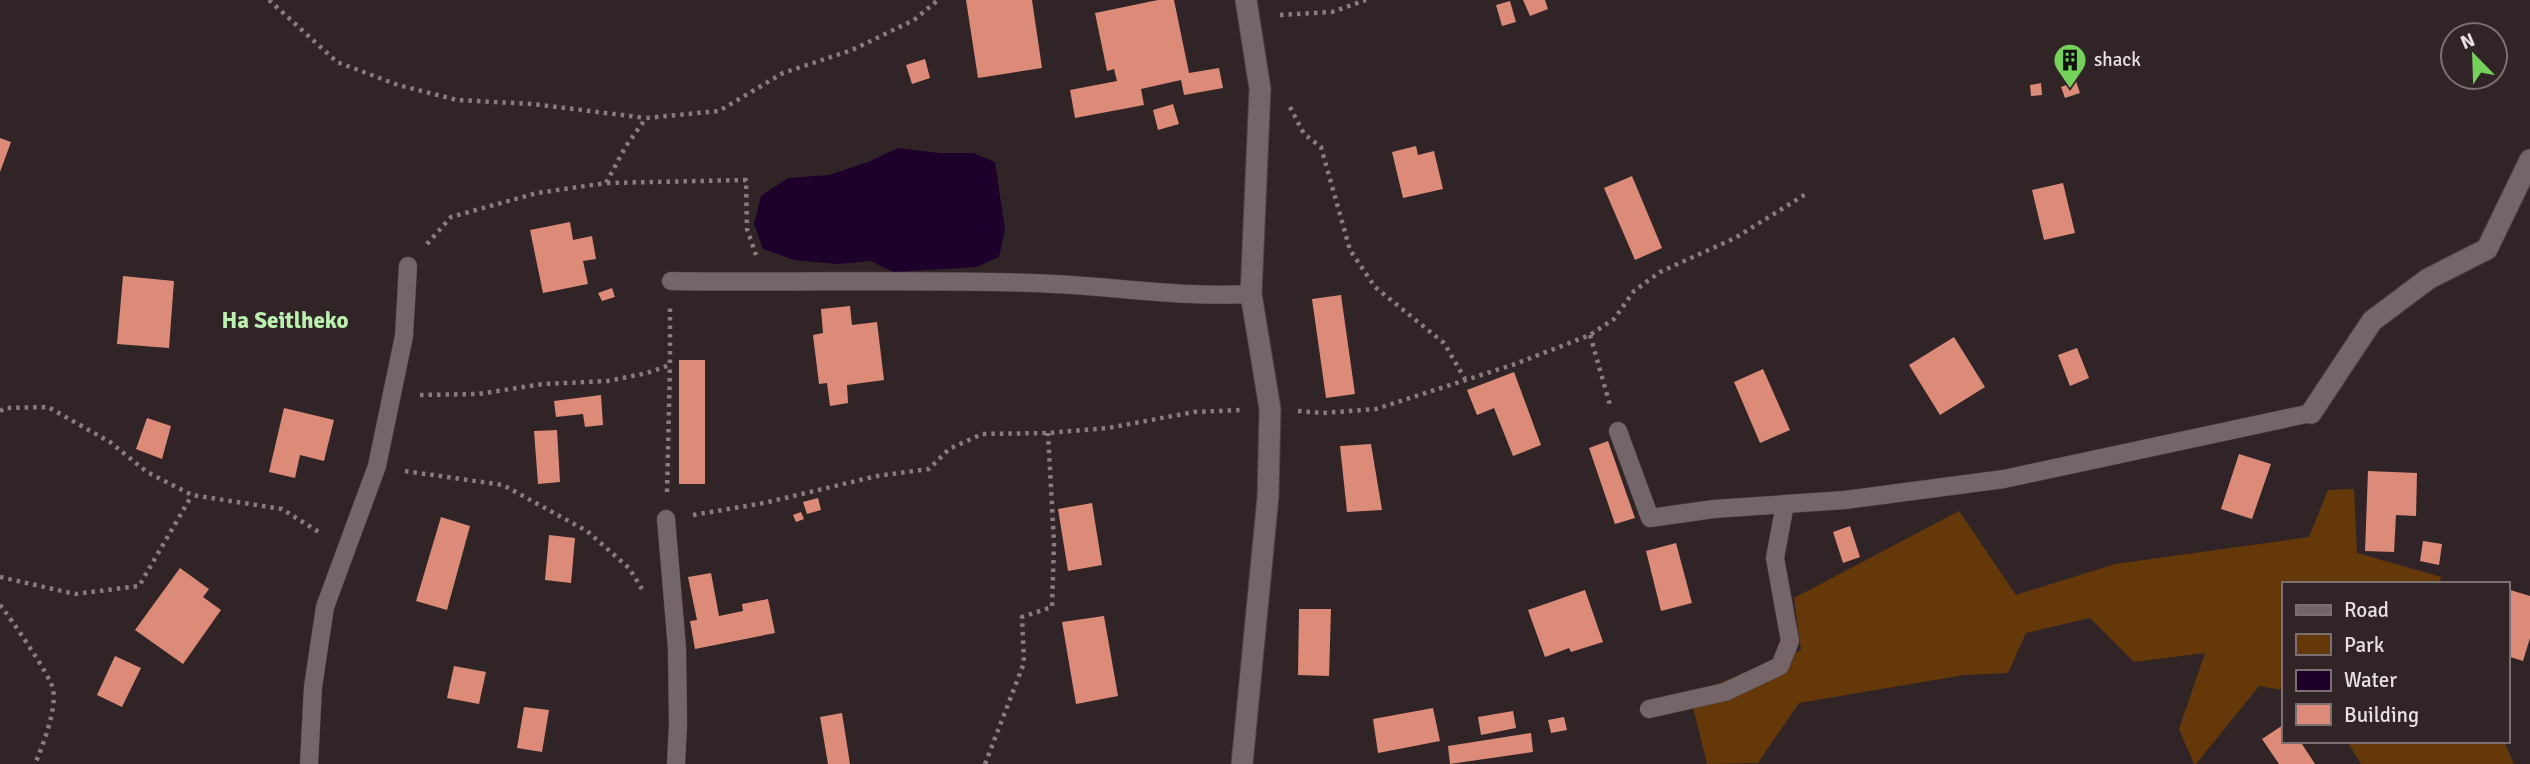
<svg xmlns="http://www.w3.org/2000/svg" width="2530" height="764" viewBox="0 0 2530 764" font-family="Signika,sans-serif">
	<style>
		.green { fill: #653809 }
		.water { fill: #1d012a }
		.building { fill: #dd8b79 }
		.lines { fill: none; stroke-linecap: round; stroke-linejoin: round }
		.lane-casing { stroke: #4b4042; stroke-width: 19 }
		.street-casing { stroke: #4b4042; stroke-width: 23 }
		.path { stroke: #877c7e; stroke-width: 4.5; stroke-dasharray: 3.5 5; stroke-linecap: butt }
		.lane { stroke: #746568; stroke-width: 18 }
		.street { stroke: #746568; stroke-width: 21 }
		.labels { text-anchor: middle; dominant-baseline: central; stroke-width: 7; stroke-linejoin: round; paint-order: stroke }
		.poi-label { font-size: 19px; fill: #e9e0e1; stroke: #312427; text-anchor: start }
		.quarter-label { font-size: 23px; font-weight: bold; fill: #bcf0b0; stroke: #312427 }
	</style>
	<rect width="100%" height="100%" fill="#312427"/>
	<!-- green -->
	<path class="green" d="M2354,489L2357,553L2441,577L2440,584H2283V690L2259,686L2196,764H2194L2179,729L2205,653L2134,662L2090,618L2026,633L2008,673L1964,675L1799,703L1758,763L1707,764L1690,695L1801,650L1794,598L1959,511L2016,595L2115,564L2309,537L2328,490Z
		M2347,741H2504L2514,764H2361Z"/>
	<!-- water -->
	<path class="water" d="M898,148L939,153H973L995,162L1005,229L999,257L977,267L893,272L871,261L837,264L794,260L763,249L754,224L761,196L788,178L829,175L868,162Z"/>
	<!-- building -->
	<path class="building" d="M966,0H1032L1042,68L978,78Z
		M1158,0H1174L1189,73L1219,68L1223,88L1184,95L1181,80L1141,89L1144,105L1075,118L1070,90L1117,81L1114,69L1107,71L1095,13Z
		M1523,0H1545L1548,9L1530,16Z
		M1510,1L1516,22L1502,26L1496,5Z
		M925,59L930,78L912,84L906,65Z
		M2076,81L2080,93L2065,98L2061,87Z
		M2041,83L2042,95L2031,96L2030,85Z
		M1173,104L1179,124L1158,130L1153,110Z
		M0,138L11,142L0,172Z
		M1416,146L1418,155L1434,151L1443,189L1403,198L1392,152Z
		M1632,176L1662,248L1635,260L1604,188Z
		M2063,183L2075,233L2044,240L2032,190Z
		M570,222L573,240L592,236L596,259L583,261L588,284L543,293L530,230Z
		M123,276L174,281L169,348L117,344Z
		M612,288L615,297L602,301L598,293Z
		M1341,295L1355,394L1326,398L1312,299Z
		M850,306L852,325L877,322L884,380L847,385L848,403L830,406L827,383L819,384L813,335L823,333L821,309Z
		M1954,337L1985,387L1940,415L1909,365Z
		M2077,348L2089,378L2070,386L2058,355Z
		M679,360H705V484H679Z
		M1763,369L1790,430L1760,443L1734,382Z
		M1514,372L1541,445L1513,456L1494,408L1477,415L1467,390Z
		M601,395L603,425L585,427L583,414L556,417L554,401Z
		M284,408L334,420L324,461L300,455L295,478L269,472Z
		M147,418L171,426L162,459L136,449Z
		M557,430L560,482L538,484L534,431Z
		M1608,441L1635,518L1615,524L1589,448Z
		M1371,444L1382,510L1347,512L1340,446Z
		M2239,454L2271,464L2252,519L2221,509Z
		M2368,471L2417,473L2416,516L2396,515L2394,552L2365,551Z
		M818,498L821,510L807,514L803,502Z
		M1092,503L1102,565L1068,571L1058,509Z
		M801,512L804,519L796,522L793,515Z
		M441,517L470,526L447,610L416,601Z
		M1850,526L1860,557L1843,563L1833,532Z
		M549,535L575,538L571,583L545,580Z
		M2423,541L2442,544L2439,565L2420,561Z
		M1676,543L1692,603L1661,611L1646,551Z
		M180,568L209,589L203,597L221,610L183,664L135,630Z
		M711,573L719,616L743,611L742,604L768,599L775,633L695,649L690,621L697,620L688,577Z
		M2507,589L2530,596V638L2523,661L2507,656Z
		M1585,590L1603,642L1571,652L1569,648L1545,657L1528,610Z
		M1299,609H1331L1329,676L1298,675Z
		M1104,616L1118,696L1076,704L1062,622Z
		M115,656L141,668L122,707L97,695Z
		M454,666L486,672L479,704L447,698Z
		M524,707L549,710L542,752L517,748Z
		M1433,708L1440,741L1378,753L1373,719Z
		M1513,711L1516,728L1481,735L1478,717Z
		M842,713L850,764H828L820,717Z
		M1564,717L1567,730L1551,733L1548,720Z
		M2283,725V741H2300L2315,764H2279L2262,739Z
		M1531,733L1533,752L1450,764L1448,746Z"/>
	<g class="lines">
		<defs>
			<path id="lane" d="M671,281C791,283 912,279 1033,283C1106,285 1177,298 1251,294
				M1618,431L1650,518L1714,509L1845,500L2004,479L2311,413
				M666,519L677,648L678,725L676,764
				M1649,709L1725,692L1780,666L1790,641L1775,558L1785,504
				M309,764L313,687L325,607L377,466L404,336L408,266"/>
			<path id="street" d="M2311,413L2372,321L2428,279L2487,249L2530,160
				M1242,764L1268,497L1270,409L1251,294L1260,89L1246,0"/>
		</defs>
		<!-- lane casing -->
		<use href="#lane" class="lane-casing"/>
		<!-- street casing -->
		<use href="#street" class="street-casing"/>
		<!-- path -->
		<path class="path" d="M269,0L337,62L398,85L457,100L533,104L646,118
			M1280,15L1332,12L1366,0
			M1290,107L1304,134L1321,147L1350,250L1375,287L1444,343L1465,379
			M607,183L746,180L747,229L756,255
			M427,244L451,217L537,193L606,183L626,146L646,118L719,111L783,73L852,50L914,20L938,0
			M1590,335L1610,405
			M420,395L478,394L543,384L608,381L647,373L670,365V307
			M0,411L5,408L48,407L110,442L147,472L192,495L282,509L322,534
			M1298,411L1323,413L1376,409L1515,364L1590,335L1614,319L1634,291L1660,272L1735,238L1806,194
			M405,471L503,485L587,531L629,568L642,589
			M667,492L670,365
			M693,515L764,503L877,476L929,469L949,449L982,434L1048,433L1108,428L1194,412L1240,410
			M0,577L75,594L139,586L192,495
			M0,605C10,617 51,677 53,689C57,709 43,745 35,764
			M985,764L1024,663L1022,617L1052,607L1054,543L1048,433"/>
		<!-- lane -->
		<use href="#lane" class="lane"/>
		<!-- street -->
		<use href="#street" class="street"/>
	</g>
	<!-- icons -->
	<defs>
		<symbol id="building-pin" viewBox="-11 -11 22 30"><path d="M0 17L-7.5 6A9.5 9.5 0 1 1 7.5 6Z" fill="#74d25b" stroke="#312427"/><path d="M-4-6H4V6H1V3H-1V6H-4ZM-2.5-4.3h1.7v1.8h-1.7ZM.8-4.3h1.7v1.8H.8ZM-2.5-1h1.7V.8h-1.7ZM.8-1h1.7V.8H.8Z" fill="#111"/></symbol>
	</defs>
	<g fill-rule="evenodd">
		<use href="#building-pin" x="2051" y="41" width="38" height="52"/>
	</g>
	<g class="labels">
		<!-- poi labels -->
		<g class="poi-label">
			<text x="2094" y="60">shack</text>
		</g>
		<!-- quarter labels -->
		<g class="quarter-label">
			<text x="285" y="320">Ha Seitlheko</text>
		</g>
	</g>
	<!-- legend -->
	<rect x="2282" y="582" width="228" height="161" fill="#312427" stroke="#7b6f71" stroke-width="2"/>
	<rect x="2296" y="605" width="35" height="10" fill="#746568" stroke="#7b6f71" stroke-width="2"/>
	<text x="2344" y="617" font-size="21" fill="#e9e0e1">Road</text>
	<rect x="2296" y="634" width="35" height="21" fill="#653809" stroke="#7b6f71" stroke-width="2"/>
	<text x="2344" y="652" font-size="21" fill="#e9e0e1">Park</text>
	<rect x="2296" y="670" width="35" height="21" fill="#1d012a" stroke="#7b6f71" stroke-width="2"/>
	<text x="2344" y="687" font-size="21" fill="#e9e0e1">Water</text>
	<rect x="2296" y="704" width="35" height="21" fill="#dd8b79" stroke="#7b6f71" stroke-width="2"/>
	<text x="2344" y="722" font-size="21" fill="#e9e0e1">Building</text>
	<!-- north arrow -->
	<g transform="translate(2474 56) rotate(337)"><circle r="33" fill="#312427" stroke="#7b6f71" stroke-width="2"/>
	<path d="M0-5L12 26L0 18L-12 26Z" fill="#74d25b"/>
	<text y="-10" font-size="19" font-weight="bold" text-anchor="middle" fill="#e9e0e1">N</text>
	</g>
</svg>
